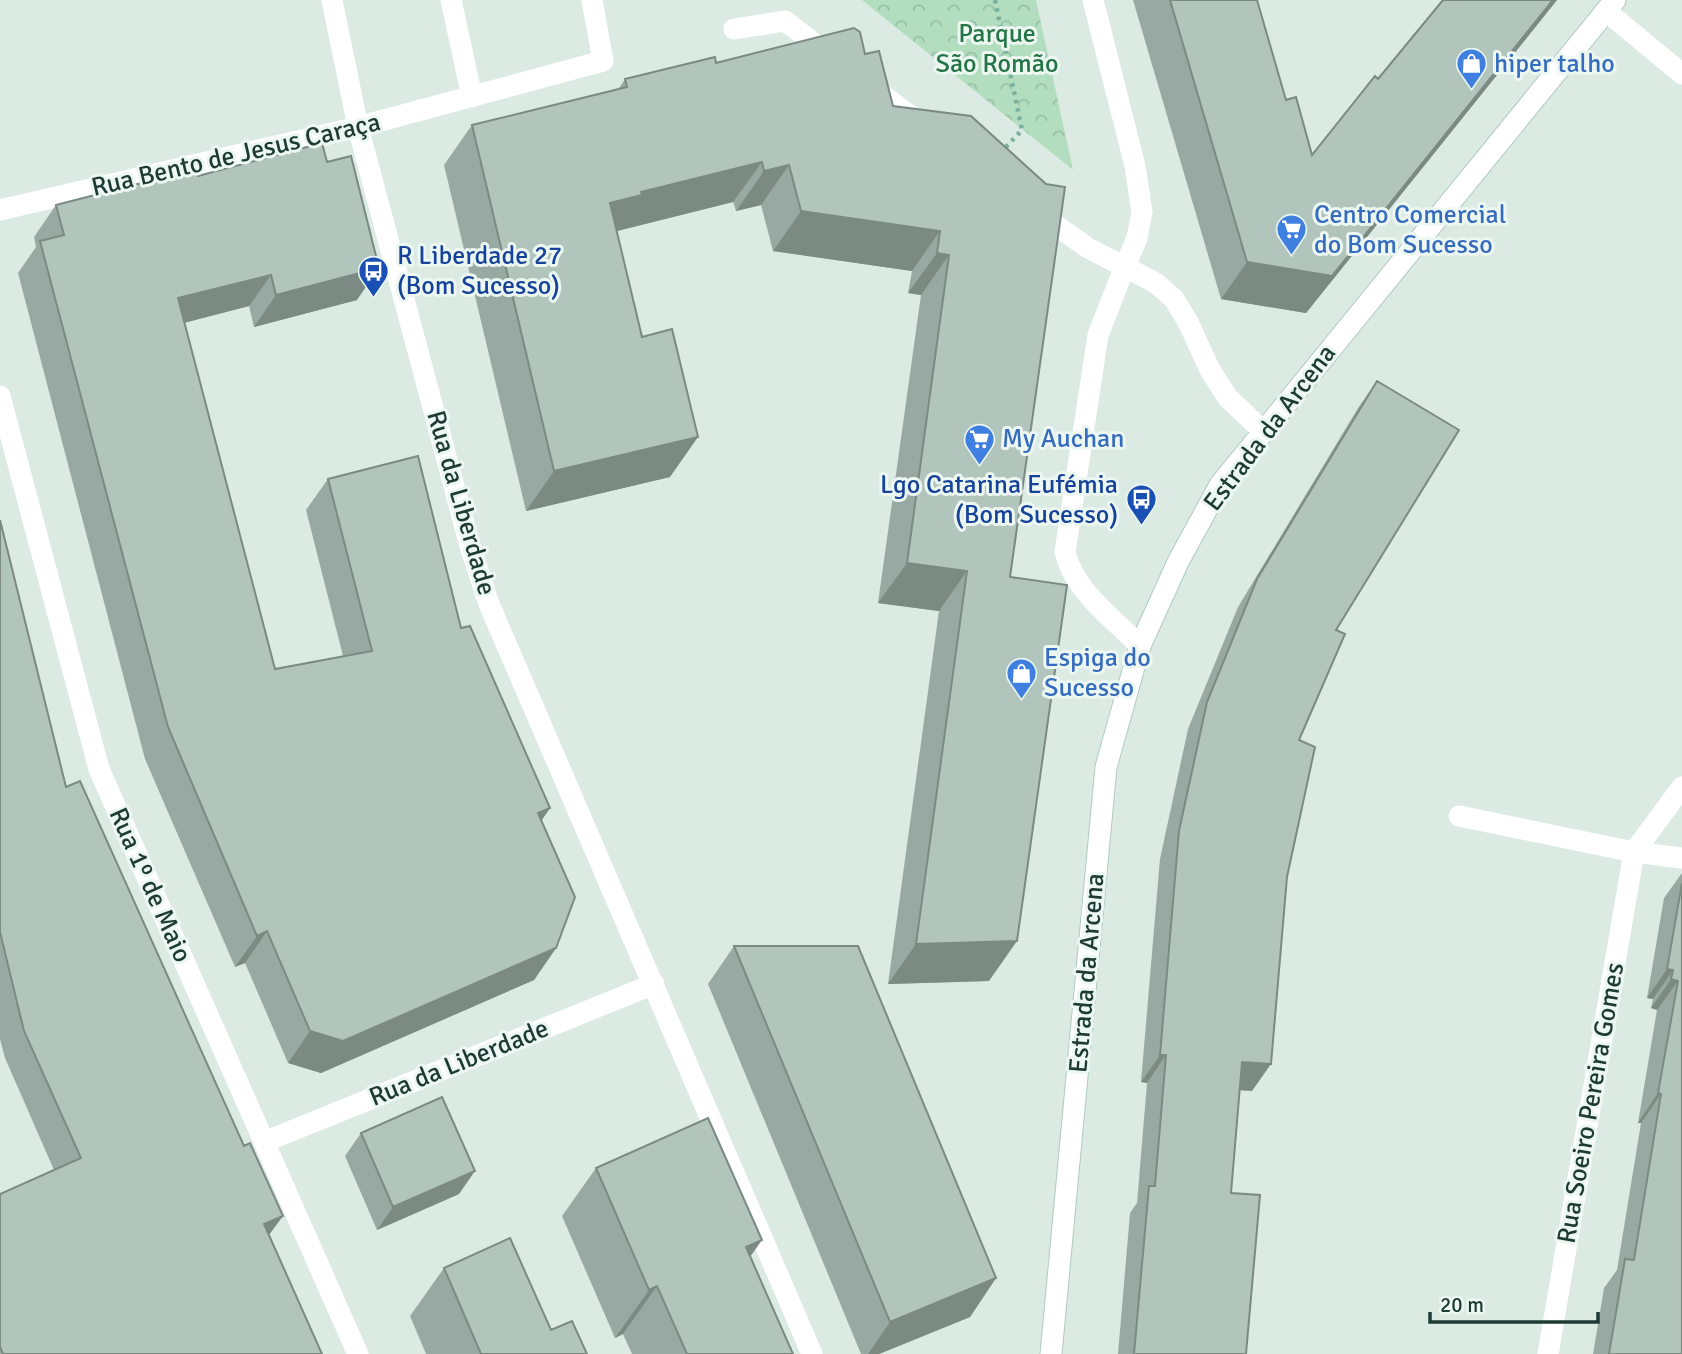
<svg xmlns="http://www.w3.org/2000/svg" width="1682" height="1354" viewBox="0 0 1682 1354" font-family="Signika,sans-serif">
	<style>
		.park { fill: url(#park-crowns) }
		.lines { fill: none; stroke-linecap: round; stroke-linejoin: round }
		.secondary-casing { stroke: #aecbc1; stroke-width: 23 }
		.path { stroke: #79b1a1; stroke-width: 4.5; stroke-dasharray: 3.5 5; stroke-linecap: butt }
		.lane { stroke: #fff; stroke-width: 21 }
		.street { stroke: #fff; stroke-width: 21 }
		.secondary { stroke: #fff; stroke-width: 21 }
		.wall { fill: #98a9a3 }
		.shaded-wall { fill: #7c8a84 }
		.building { fill: #b1c5bd; stroke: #7c8a84; stroke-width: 2 }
		.labels { text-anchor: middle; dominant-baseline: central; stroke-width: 6; stroke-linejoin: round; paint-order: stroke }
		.park-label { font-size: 26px; fill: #237545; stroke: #edf7f2 }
		.shop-label { font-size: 26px; fill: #366cbe; stroke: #edf7f2; text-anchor: start }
		.street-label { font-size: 26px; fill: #1d3b34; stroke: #edf7f2 }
		.transit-label { font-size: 26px; fill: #164399; stroke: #edf7f2; text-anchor: start }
	</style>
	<defs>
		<pattern id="park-crowns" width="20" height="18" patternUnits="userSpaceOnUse" patternTransform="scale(1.75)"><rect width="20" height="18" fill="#b2debf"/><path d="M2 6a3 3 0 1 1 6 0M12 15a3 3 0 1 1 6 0" fill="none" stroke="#99bfa5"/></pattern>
	</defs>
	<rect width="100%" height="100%" fill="#dceae4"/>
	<!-- park -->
	<path class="park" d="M862,0H1036L1073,170Z"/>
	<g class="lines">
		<defs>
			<path id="secondary" d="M1051,1354L1106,767L1140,646L1178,562L1220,485L1615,0"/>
		</defs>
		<!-- secondary casing -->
		<use href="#secondary" class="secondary-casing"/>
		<!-- path -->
		<path class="path" d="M995,0L1022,130L1003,150"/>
		<!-- lane -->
		<path class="lane" d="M1125,266L1098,335L1065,552C1074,591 1113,618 1140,646"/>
		<!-- street -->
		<path class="street" d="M332,0L358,127L470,546L489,604L812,1354
			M451,0L472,97
			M1093,0L1135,166L1142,212L1137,238L1125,266
			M1606,11L1682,74
			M734,29L785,21L831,56
			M868,84L921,124
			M0,210L358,127L603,61L592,0
			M1036,211L1088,248L1156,283L1174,299L1188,322L1210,370L1228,398L1262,430
			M0,396L99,769L358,1354
			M1459,816L1634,852L1682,858
			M264,1142L654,984
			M1548,1354L1634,852L1682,787"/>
		<!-- secondary -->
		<use href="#secondary" class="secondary"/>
	</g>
	<!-- wall -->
	<path class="wall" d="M1133,0H1257L1286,100L1312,155L1378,79L1443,0H1557L1306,313L1221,299Z
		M865,54L893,106L971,116L1010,577L989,981L888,984L939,611L878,603L921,295L908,293L912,271L773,251L761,205L736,211L733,202L617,231L670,477L526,511L444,165L472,125L618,90L625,79L716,63Z
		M198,176L357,300L254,327L249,306L184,323L275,669L343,656L306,510L328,479L461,628L550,808L541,821L556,948L534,980L321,1073L288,1063L245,963L235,967L145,759L18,273L36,247L34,237L56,205Z
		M1377,381L1336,630L1299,740L1287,877L1252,1091L1240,1090L1231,1193L1246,1354H1118L1130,1213L1137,1203L1147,1083L1141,1082L1160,859L1188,729L1238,607L1358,408Z
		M0,520L66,787L269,1235L322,1354H0V1194L54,1170L5,1058L0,1039Z
		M1682,873V1354H1593L1604,1288L1617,1270L1641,1123H1638L1657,1010L1651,1008L1653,999L1647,998L1664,898Z
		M734,946L996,1278L970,1317L879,1354H861L708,984Z
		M361,1133L459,1194L377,1230L345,1156Z
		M596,1168L750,1256L793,1354H632L623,1334L615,1338L562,1216Z
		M444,1268L551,1330L587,1354H426L410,1316Z"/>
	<!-- shaded-wall -->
	<path class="shaded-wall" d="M1553,0H1557L1306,313L1221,299L1247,262Z
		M762,162L733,202L617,231L610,203L641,192Z
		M789,165L761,205L736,211L764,171Z
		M801,211L940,231L912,271L773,251Z
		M937,253L949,255L921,295L908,293Z
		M379,268L357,300L254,327L276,295Z
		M271,275L249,306L156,330L178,298Z
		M698,437L670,477L526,511L554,471Z
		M907,563L967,571L939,611L878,603Z
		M550,808L528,840L538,813Z
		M267,931L245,963L235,967L257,936Z
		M1017,941L989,981L888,984L916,944Z
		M556,948L534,980L321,1073L288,1063L310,1031Z
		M1667,969L1673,970L1653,999L1647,998Z
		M1671,979L1678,981L1657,1010L1651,1008Z
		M1160,1055H1166L1147,1083L1141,1082Z
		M1242,1062L1271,1064L1252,1091L1223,1089Z
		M1658,1093L1661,1094L1641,1123H1638Z
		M475,1171L459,1194L377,1230L393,1207Z
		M283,1216L263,1243L264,1224Z
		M762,1240L728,1288L746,1247Z
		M996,1278L970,1317L879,1354H868L890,1322Z
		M657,1286L623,1334L615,1338L649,1290Z"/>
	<!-- building -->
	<path class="building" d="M1170,0H1257L1286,100L1296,97L1312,155L1375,76L1378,79L1443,0H1553L1332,276L1247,262Z
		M854,28L860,32L865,54L879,51L893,106L971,116L1046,184L1065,187L1010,577L1067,585L1017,941L916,944L967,571L907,563L949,255L937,253L940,231L801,211L789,165L764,171L762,162L641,192L642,195L610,203L642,337L672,329L698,437L554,471L472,125L627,87L625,79L715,57L716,63Z
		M322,143L327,162L351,156L379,268L276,295L271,275L178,298L275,669L372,651L328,479L418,456L461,628L470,626L550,808L538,813L575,897L556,948L343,1041L310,1031L267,931L257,936L168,727L40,241L64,235L56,205L196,169L198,176Z
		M1377,381L1459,430L1336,630L1345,634L1299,740L1315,747L1287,877L1271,1064L1242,1062L1231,1193L1260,1195L1246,1354H1134L1149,1186H1155L1166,1055H1160L1179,831L1207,702L1257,579Z
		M0,520L66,787L80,781L244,1146L250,1143L283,1216L264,1224L322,1354H3L0,1347V1194L81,1158L24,1031L0,932Z
		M1682,883V1354H1609L1625,1259L1634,1260L1661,1094L1658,1093L1678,981L1671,979L1673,970L1667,969Z
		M734,946H858L996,1278L890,1322Z
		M442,1097L475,1171L393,1207L361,1133Z
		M708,1118L762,1240L746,1247L793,1354H687L657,1286L649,1290L596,1168Z
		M510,1238L551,1330L572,1321L587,1354H481L444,1268Z"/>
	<!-- icons -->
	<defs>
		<symbol id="shop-pin" viewBox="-11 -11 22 30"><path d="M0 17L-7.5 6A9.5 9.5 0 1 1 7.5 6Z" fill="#3f7fe0" stroke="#edf7f2"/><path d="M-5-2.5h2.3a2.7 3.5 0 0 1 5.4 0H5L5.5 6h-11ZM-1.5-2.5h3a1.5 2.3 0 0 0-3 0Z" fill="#fff"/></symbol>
		<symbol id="supermarket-pin" viewBox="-11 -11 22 30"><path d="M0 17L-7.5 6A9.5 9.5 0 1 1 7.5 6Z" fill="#3f7fe0" stroke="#edf7f2"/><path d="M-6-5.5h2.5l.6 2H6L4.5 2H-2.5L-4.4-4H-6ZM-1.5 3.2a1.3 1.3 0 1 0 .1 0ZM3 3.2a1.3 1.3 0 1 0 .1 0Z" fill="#fff"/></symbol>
		<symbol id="bus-pin" viewBox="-11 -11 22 30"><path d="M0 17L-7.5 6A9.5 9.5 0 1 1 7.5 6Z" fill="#1a4fb4" stroke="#edf7f2"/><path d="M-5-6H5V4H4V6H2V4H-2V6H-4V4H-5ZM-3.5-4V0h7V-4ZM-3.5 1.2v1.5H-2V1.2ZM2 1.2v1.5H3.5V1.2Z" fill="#fff"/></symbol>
	</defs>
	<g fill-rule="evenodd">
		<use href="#shop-pin" x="1454" y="46" width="35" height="47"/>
		<use href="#supermarket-pin" x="1274" y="212" width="35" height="47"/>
		<use href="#bus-pin" x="356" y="254" width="35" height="47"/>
		<use href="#supermarket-pin" x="962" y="422" width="35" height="47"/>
		<use href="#bus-pin" x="1124" y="482" width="35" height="47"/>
		<use href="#shop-pin" x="1004" y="656" width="35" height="47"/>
	</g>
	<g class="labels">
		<!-- park labels -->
		<g class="park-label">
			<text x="997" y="34">Parque<tspan x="997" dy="30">São Romão</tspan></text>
		</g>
		<!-- shop labels -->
		<g class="shop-label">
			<text x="1494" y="64">hiper talho</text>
			<text x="1314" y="215">Centro Comercial<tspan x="1314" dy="30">do Bom Sucesso</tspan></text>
			<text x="1002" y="439">My Auchan</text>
			<text x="1044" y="658">Espiga do<tspan x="1044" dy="30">Sucesso</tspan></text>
		</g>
		<!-- street labels -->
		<g class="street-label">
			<text transform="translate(236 155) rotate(-13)">Rua Bento de Jesus Caraça</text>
			<text transform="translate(1270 428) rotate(-53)">Estrada da Arcena</text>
			<text transform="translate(461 503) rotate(74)">Rua da Liberdade</text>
			<text transform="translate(150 885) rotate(66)">Rua 1º de Maio</text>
			<text transform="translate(1087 973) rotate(-85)">Estrada da Arcena</text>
			<text transform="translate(459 1063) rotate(-22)">Rua da Liberdade</text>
			<text transform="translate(1591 1103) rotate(-80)">Rua Soeiro Pereira Gomes</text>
		</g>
		<!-- transit labels -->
		<g class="transit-label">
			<text x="397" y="256">R Liberdade 27<tspan x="397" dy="30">(Bom Sucesso)</tspan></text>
			<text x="1118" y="485" text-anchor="end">Lgo Catarina Eufémia<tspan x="1118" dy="30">(Bom Sucesso)</tspan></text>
		</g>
	</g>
	<!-- scale -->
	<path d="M1430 1312v10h168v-10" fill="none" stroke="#1d3b34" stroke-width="3.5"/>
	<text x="1440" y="1312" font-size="21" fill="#1d3b34" stroke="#edf7f2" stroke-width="5" paint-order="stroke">20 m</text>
</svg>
